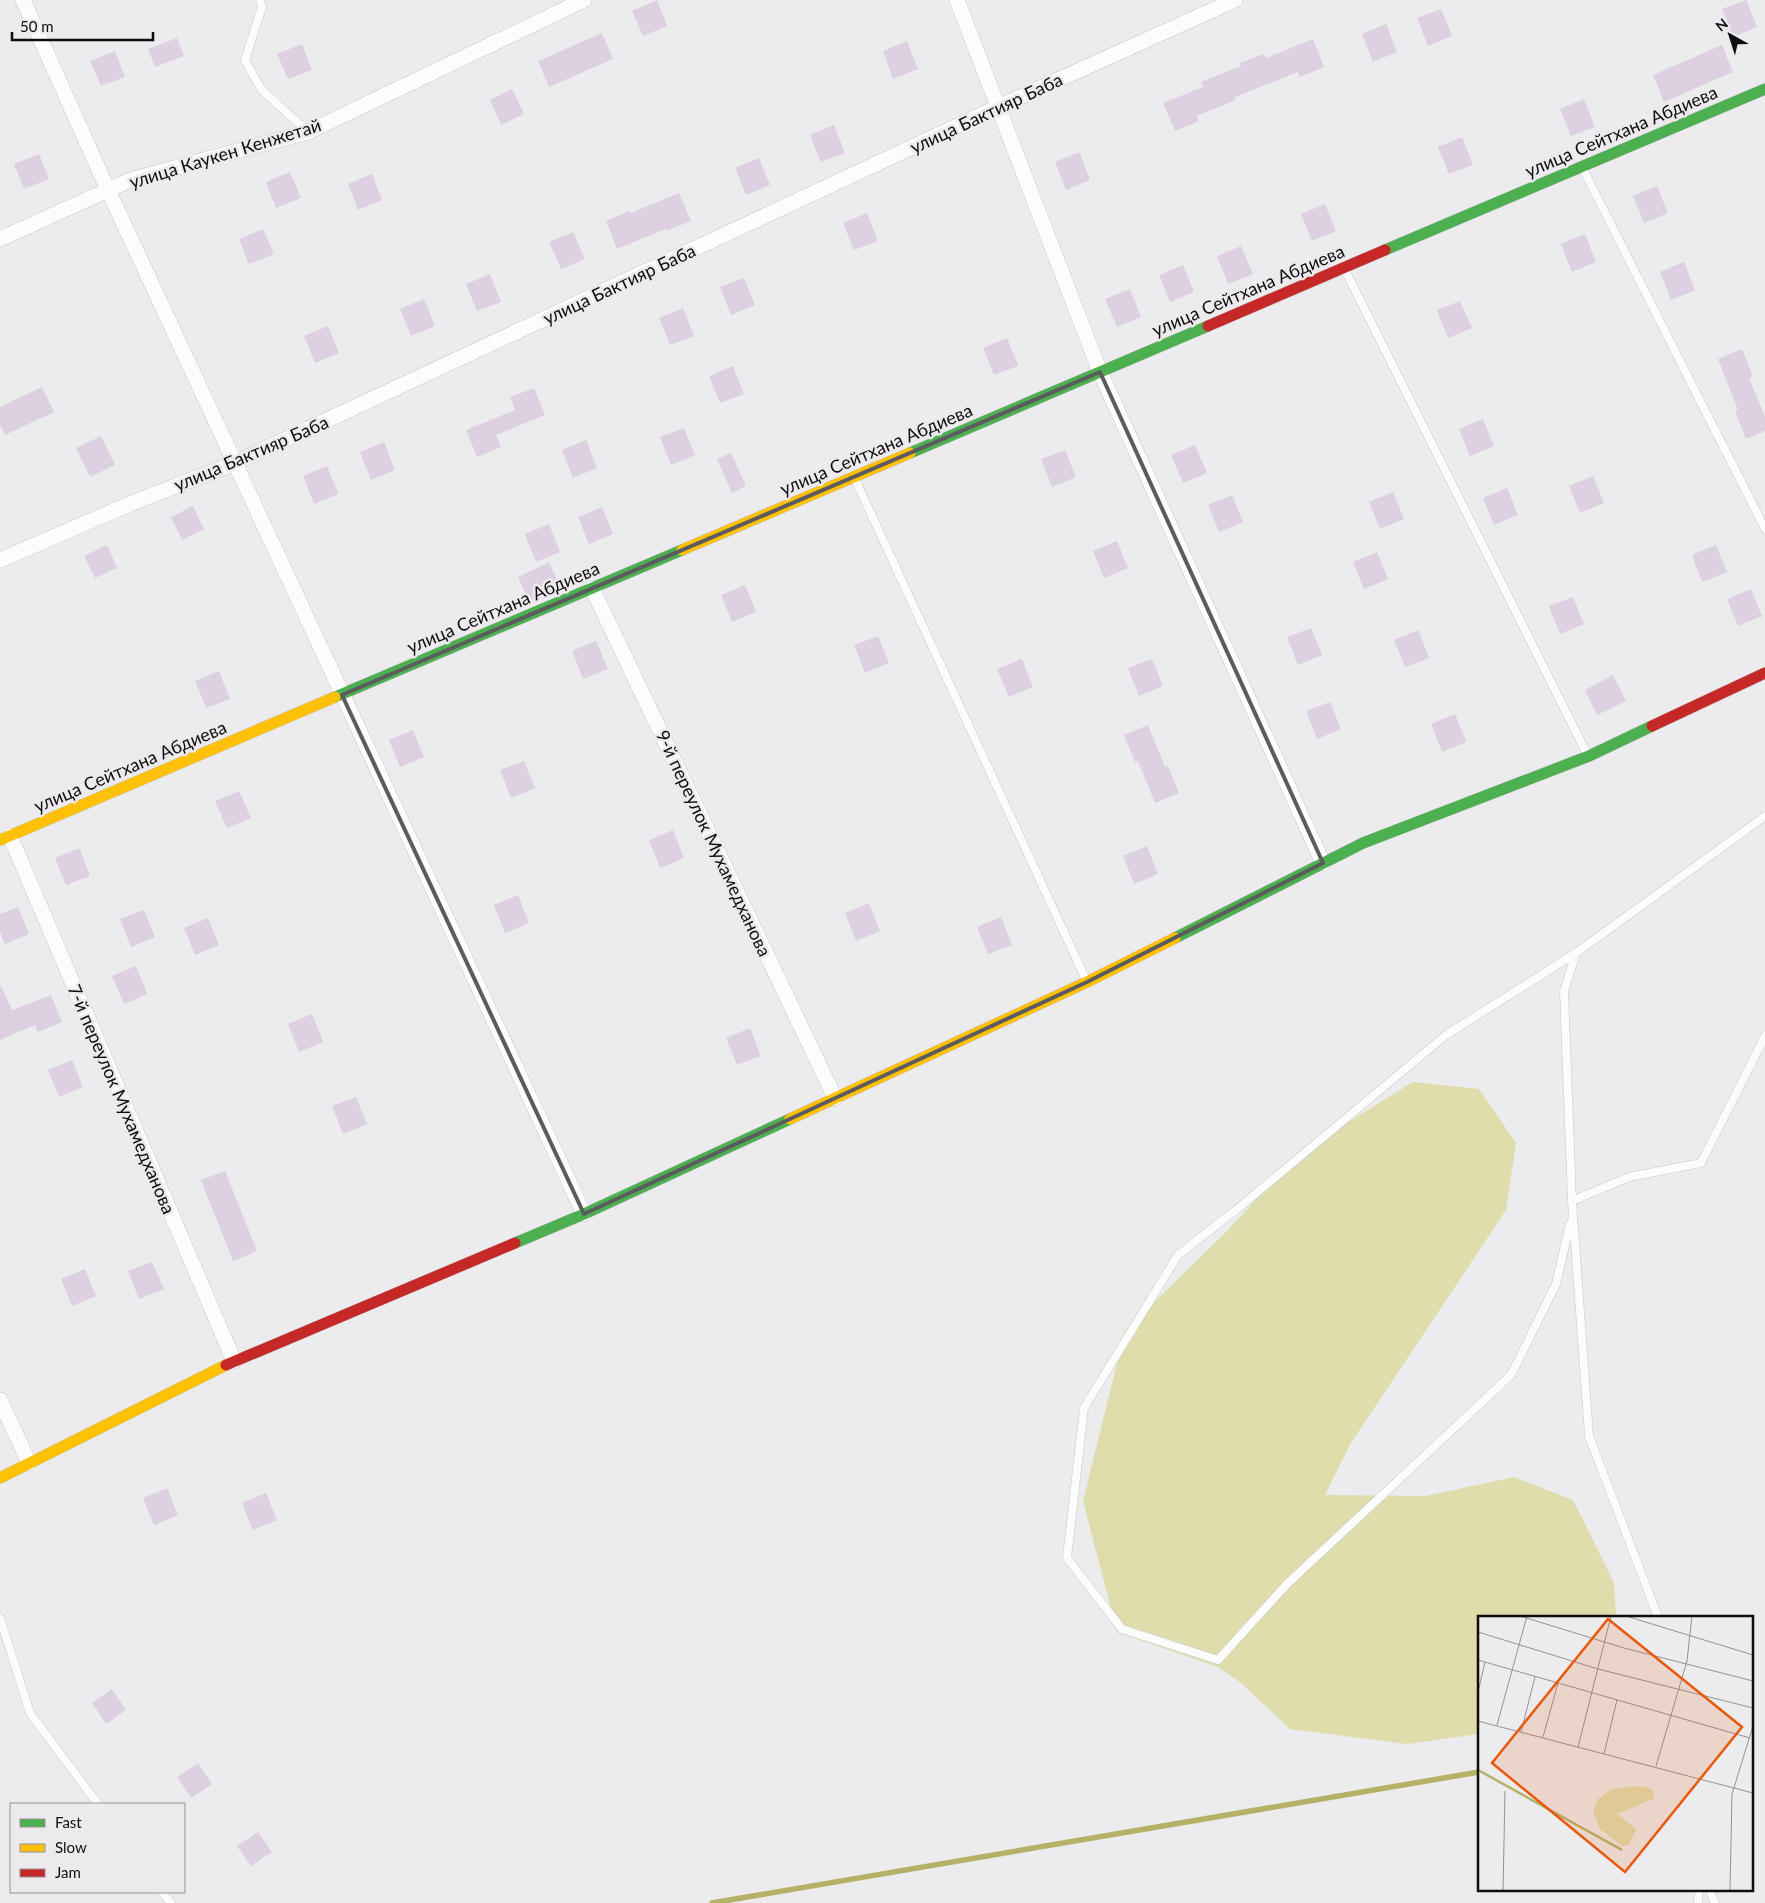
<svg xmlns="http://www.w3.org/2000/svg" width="1765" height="1903" viewBox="0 0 1765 1903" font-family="Lato,sans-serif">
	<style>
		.green { fill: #dfddac }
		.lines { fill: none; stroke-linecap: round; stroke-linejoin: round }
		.stream { stroke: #b5b167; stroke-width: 5.5 }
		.building { fill: #ddd1e1 }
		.lane-casing { stroke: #c8c7c9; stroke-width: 9 }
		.street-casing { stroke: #c8c7c9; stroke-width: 16 }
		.fast-casing { stroke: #c8c7c9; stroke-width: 12 }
		.slow-casing { stroke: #c8c7c9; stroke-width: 12 }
		.jam-casing { stroke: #c8c7c9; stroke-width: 12 }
		.lane { stroke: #fcfcfc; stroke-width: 8 }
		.street { stroke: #fcfcfc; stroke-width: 15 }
		.fast { stroke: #4caf50; stroke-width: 11 }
		.slow { stroke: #ffc107; stroke-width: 11 }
		.jam { stroke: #c62828; stroke-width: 11 }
		.marked { fill: none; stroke: #5c5b5d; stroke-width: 4; stroke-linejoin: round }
		.labels { text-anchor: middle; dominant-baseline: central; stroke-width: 5; stroke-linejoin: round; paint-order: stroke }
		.street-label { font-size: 18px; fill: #0e0d0f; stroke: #edeaee }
		.inset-river { fill: none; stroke: #b5b167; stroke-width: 2.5 }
		.inset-road { fill: none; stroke: #939294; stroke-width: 1 }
		.view { fill: #e8590c; fill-opacity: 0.15; stroke: #e8590c; stroke-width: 2.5 }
		.inset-edge { fill: none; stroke: #0e0d0f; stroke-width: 2.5 }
	</style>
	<rect width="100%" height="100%" fill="#ecebed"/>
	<!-- green -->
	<path class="green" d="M1413,1082L1479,1089L1516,1143L1506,1210L1351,1443L1325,1495L1426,1496L1514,1477L1573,1500L1614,1583L1616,1617H1479V1734L1407,1744L1290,1729L1241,1683L1218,1667L1117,1632L1083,1501L1125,1331L1229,1229L1297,1154Z"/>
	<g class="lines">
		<!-- stream -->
		<path class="stream" d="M712,1903L1479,1772"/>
	</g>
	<!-- building -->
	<path class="building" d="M657,0L667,26L643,36L632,11Z
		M1746,0L1757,27L1733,37L1722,9Z
		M1441,9L1452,36L1428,46L1417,18Z
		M1386,24L1397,52L1373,62L1362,34Z
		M602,33L613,59L549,87L538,61Z
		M177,38L184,56L155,67L148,49Z
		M1313,39L1324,67L1300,77L1298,72L1235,97L1236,100L1197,116L1199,121L1175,131L1163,103L1203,87L1201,82L1241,66L1240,63L1264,54L1266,58Z
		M907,41L918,69L893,79L883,51Z
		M302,44L312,70L288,79L277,54Z
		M1722,45L1733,72L1664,102L1653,75Z
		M115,51L125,77L101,86L90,61Z
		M512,89L524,114L501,125L490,100Z
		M1584,99L1595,127L1571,136L1560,109Z
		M834,125L845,153L821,162L810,135Z
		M1462,137L1473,165L1449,174L1438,147Z
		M1079,152L1090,180L1066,190L1055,162Z
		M39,154L49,179L24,189L14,164Z
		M759,158L770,185L746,195L735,168Z
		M290,172L301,198L276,208L266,182Z
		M372,174L382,200L358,210L348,184Z
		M1657,186L1668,213L1644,223L1633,196Z
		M679,193L691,221L666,231V229L617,249L606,221L630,211L631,213Z
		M1325,204L1336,231L1312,241L1301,214Z
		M867,213L878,241L854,250L843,223Z
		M263,229L274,254L249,264L239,239Z
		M573,232L585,259L561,269L549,242Z
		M1585,234L1596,262L1572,272L1561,244Z
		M1241,246L1253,274L1228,284L1217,256Z
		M1684,262L1695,290L1671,300L1660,272Z
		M1183,265L1194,292L1170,302L1159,275Z
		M490,274L501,302L477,311L466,284Z
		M744,278L755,305L731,315L720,287Z
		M1130,289L1141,317L1117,327L1105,299Z
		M424,299L435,326L411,336L400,309Z
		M1460,301L1472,328L1448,338L1437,310Z
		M683,308L694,336L670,345L659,318Z
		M328,326L339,353L315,363L304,336Z
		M1007,338L1018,366L994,375L983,348Z
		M1742,349L1753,376L1749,378L1765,417V431L1746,439L1735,411L1738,410L1718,359Z
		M733,366L744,394L720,403L709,376Z
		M42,387L54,412L5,435L0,424V407Z
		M534,388L545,415L496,435L501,447L477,457L466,430L515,410L510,397Z
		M1483,419L1494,446L1470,456L1459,429Z
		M684,428L695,455L671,465L660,437Z
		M101,436L115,465L90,477L76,448Z
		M586,440L597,468L573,478L562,450Z
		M384,442L395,470L371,480L360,452Z
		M1195,445L1207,473L1183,483L1171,455Z
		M1065,450L1076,477L1052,487L1041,459Z
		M731,453L746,486L732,493L717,459Z
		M327,466L338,494L314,504L303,476Z
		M1593,476L1604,503L1580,513L1569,486Z
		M1507,488L1518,515L1494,525L1483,498Z
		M1393,492L1404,519L1380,529L1369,502Z
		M1232,495L1243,522L1219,532L1208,505Z
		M193,506L204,529L182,540L171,517Z
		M602,507L613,534L589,544L578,517Z
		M549,524L560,552L536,562L525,534Z
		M1117,541L1128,568L1104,578L1093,551Z
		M107,545L117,568L95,578L84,556Z
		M1716,545L1727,572L1702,582L1692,555Z
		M1377,552L1388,579L1364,589L1353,562Z
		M549,562L561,588L529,601L518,577Z
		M745,585L756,612L732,622L721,595Z
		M1751,589L1762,616L1738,626L1727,599Z
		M1573,597L1584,624L1560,634L1549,606Z
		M1311,628L1322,655L1298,665L1287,637Z
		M1418,630L1429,658L1405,667L1394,640Z
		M878,636L889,663L865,673L854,645Z
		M596,641L608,669L583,679L572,651Z
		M1022,659L1033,687L1009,697L997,669Z
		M1152,659L1163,686L1139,696L1128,668Z
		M219,671L230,699L206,708L195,681Z
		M1613,675L1626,701L1597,715L1585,690Z
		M1330,702L1341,729L1317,739L1306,711Z
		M1455,714L1466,742L1442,752L1431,724Z
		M1148,725L1165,767L1168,766L1179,793L1155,803L1138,761L1135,762L1124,735Z
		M413,730L424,757L400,767L389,740Z
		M524,761L535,788L511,798L500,770Z
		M239,791L251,818L227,828L215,801Z
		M673,830L684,858L660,868L649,840Z
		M1147,846L1158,874L1134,884L1123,856Z
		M79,848L90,876L66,885L55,858Z
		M518,895L529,923L505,933L494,905Z
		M869,903L880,931L856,941L845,913Z
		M18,907L29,934L5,944L0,932V914Z
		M144,910L155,937L131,947L120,919Z
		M1001,917L1012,945L988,954L977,927Z
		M208,918L219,945L195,955L184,928Z
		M136,966L147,994L124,1004L112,976Z
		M0,984L12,1010L51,995L62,1022L38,1032L35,1025L0,1040Z
		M312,1014L323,1042L299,1052L288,1024Z
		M750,1028L761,1056L737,1065L726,1038Z
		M72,1060L83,1087L59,1097L48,1070Z
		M356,1097L367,1124L343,1134L332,1106Z
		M225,1171L257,1251L233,1261L201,1180Z
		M152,1262L164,1289L139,1299L128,1271Z
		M85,1269L96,1296L72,1306L61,1279Z
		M167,1488L178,1515L154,1525L143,1498Z
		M266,1493L277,1520L253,1530L242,1503Z
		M112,1689L126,1710L106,1724L92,1703Z
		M198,1763L212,1784L191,1798L177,1777Z
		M258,1832L272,1852L251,1866L237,1846Z"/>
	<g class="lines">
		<defs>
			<path id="lane" d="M260,0L262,7L245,60L261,89L308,132
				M1583,169L1765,529
				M1345,270L1587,754
				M855,479L1087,982
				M1576,953L1564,991L1572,1201L1589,1436L1658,1617
				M1572,1201L1629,1177L1701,1163L1765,1036
				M1573,1219L1570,1224L1556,1284L1511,1375L1287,1584L1218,1660L1122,1629L1067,1558L1084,1408L1178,1255L1236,1210L1446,1035L1576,953L1765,816
				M0,1618L30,1713L98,1804
				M1709,1889L1715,1903
				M162,1892L171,1903
				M1698,1903L1699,1889"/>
			<path id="street" d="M23,0L108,190L584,1214
				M957,0L1100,372L1323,863
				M0,239L130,180L308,132L584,0
				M0,560L132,503L235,463L998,107L1235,0
				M592,588L835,1098
				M10,836L234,1361
				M0,1400L29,1463"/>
			<path id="fast" d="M1385,250L1765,89
				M910,453L1208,326
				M335,697L682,550
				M1175,938L1363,843L1589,756L1652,726
				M515,1243L584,1214L790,1119"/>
			<path id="slow" d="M682,550L910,453
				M0,840L335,697
				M790,1119L1087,982L1175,938
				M0,1478L226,1365"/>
			<path id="jam" d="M1208,326L1385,250
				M1652,726L1765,673
				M226,1365L515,1243"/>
		</defs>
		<!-- lane casing -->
		<use href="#lane" class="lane-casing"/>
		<!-- street casing -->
		<use href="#street" class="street-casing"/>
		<!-- fast casing -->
		<use href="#fast" class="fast-casing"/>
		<!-- slow casing -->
		<use href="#slow" class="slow-casing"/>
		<!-- jam casing -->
		<use href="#jam" class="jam-casing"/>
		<!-- lane -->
		<use href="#lane" class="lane"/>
		<!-- street -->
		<use href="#street" class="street"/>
		<!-- fast -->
		<use href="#fast" class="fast"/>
		<!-- slow -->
		<use href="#slow" class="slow"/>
		<!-- jam -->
		<use href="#jam" class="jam"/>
	</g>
	<!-- marked area -->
	<path class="marked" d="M1100,372L1323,863L1087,982L584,1214L342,695Z"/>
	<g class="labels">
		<!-- street labels -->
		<g class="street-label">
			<text transform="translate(986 113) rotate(-25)">улица Бактияр Баба</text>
			<text transform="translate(1621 131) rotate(-23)">улица Сейтхана Абдиева</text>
			<text transform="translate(225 153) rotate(-17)">улица Каукен Кенжетай</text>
			<text transform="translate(619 284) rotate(-25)">улица Бактияр Баба</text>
			<text transform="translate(1248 290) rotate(-23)">улица Сейтхана Абдиева</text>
			<text transform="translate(876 449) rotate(-23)">улица Сейтхана Абдиева</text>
			<text transform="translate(251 453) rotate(-23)">улица Бактияр Баба</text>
			<text transform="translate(503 607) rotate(-23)">улица Сейтхана Абдиева</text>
			<text transform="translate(130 766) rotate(-23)">улица Сейтхана Абдиева</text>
			<text transform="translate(714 843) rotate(65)">9-й переулок Мухамедханова</text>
			<text transform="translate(122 1099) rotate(67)">7-й переулок Мухамедханова</text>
		</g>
	</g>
	<!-- overview -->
	<g transform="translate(1478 1616)">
		<rect width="275" height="275" fill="#ecebed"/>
		<path d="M158,170L171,172L176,176L175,183L139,198L158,213L151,229L144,230L122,213L115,195L120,183L134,173Z" fill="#dfddac"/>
		<path class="inset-river" d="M0,154L144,234"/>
		<path class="inset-road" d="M42,0L146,32L275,65M148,0L275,39M0,16L120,53L275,92M0,44L272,122M0,76L7,46M0,105L275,177M19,109L49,0M43,116L57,61M65,121L80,67M100,131L133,0M126,138L139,84M178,150L209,45L214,0M25,275L27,175M252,275L254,178L275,110"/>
		<path class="view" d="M130,3L264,111L147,256L14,147Z"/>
		<rect width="275" height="275" class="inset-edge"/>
	</g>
	<!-- legend -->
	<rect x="10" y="1803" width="175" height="90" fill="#edeaee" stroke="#949295"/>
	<rect x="20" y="1819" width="25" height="8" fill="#4caf50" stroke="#949295"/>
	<text x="55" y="1828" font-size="15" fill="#0e0d0f">Fast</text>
	<rect x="20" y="1844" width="25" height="8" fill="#ffc107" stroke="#949295"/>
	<text x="55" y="1853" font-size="15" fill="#0e0d0f">Slow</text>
	<rect x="20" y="1869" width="25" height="8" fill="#c62828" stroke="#949295"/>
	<text x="55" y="1878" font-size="15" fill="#0e0d0f">Jam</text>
	<!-- north arrow -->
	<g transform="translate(1730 35) rotate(321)" stroke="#edeaee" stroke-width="4" paint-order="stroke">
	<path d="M0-4L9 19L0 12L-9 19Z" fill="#0e0d0f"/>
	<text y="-8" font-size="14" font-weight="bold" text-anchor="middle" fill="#0e0d0f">N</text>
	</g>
	<!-- scale -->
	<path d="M12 32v8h141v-8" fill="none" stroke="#0e0d0f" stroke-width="2.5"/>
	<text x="20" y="32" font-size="15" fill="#0e0d0f" stroke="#edeaee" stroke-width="4" paint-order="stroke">50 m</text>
</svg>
